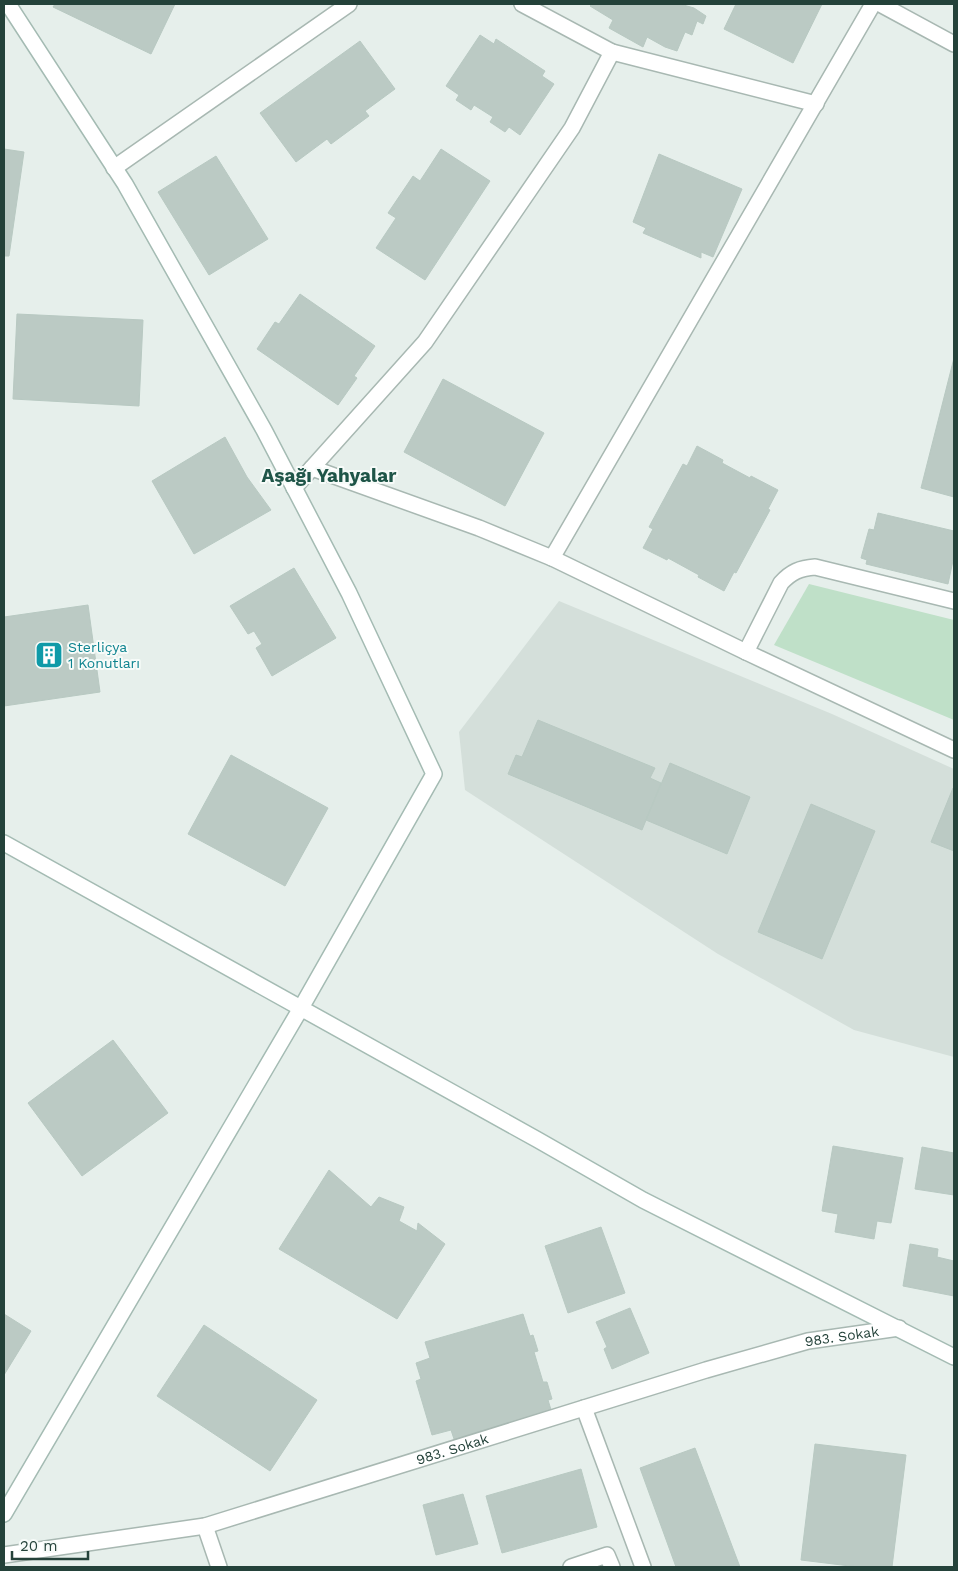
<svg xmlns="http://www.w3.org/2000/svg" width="958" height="1571" viewBox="0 0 958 1571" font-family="'Work Sans',sans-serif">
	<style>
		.built { fill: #d4dfda }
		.green { fill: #bfe0c8 }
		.building { fill: #bbcac4; stroke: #b8c9c2 }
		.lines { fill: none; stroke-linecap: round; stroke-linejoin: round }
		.street-casing { stroke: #a8b8b2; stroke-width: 18 }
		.secondary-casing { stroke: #a4bbb3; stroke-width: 18 }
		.street { stroke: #fff; stroke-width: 15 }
		.secondary { stroke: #fff; stroke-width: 15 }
		.labels { text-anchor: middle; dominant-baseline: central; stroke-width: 4; stroke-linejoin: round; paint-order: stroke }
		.culture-label { font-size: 14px; fill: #0d838f; stroke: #f7fbf9; text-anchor: start }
		.street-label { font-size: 14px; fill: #24423a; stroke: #f7fbf9 }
		.district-label { font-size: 19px; font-weight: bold; fill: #1f5548; stroke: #f7fbf9 }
	</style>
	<rect width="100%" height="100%" fill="#e6efeb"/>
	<!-- built -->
	<path class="built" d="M559,601L832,714L954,769V1057L854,1030L718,954L465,790L459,732Z"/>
	<!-- green -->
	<path class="green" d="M809,584L954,620V720L774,645Z"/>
	<!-- building -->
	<path class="building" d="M55,4H175L151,54L53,7Z
		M592,4H680L694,8L706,16L703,24L697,21L692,35L685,32L677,51L665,47L647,37L643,47L609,28L613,20L590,6Z
		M736,4H822L793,63L724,29Z
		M480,35L494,44L496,39L545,71L542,76L554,84L520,135L509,127L505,132L490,122L493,117L474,105L471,110L456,100L459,95L446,86Z
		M360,41L395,89L365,111L369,116L331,144L327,139L296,162L260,113Z
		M4,149L24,152L9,256H4Z
		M441,149L490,181L425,280L376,248L396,218L388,213L413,176L420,181Z
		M659,154L742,189L713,257L701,252V258L643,233L646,228L633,222Z
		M216,156L268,239L209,275L158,192Z
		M300,294L375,346L354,376L357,378L338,405L257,349L275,322L279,324Z
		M17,314L143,320L139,406L13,399Z
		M954,358V497L921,488Z
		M443,379L544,433L505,506L404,452Z
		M225,437L247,477L271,510L194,554L152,481Z
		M697,446L723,460L722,463L750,478L751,476L778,490L768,509L770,510L736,573L734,572L724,591L698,577L699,575L668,558L667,560L643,548L653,529L649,527L683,464L687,466Z
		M878,513L954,531V556L948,584L866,564L867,560L861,558L869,529L874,530Z
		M294,568L336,638L272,676L256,648L262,644L254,631L248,634L230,606Z
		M88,605L100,692L4,706V617Z
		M538,720L655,768L650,778L661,783L642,830L508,774L516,755L522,757Z
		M231,755L328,808L285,886L188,834Z
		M670,763L750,797L727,854L646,820Z
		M953,788L954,789V851L931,842Z
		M811,804L875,831L822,959L758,932Z
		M113,1040L168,1113L82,1176L28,1103Z
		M833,1146L903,1158L891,1223L877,1221L874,1239L835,1232L838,1214L822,1211Z
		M922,1147L954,1153V1195L915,1189Z
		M329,1170L371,1207L379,1197L404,1207L399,1221L417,1231L418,1223L445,1244L397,1319L279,1249Z
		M601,1227L625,1293L568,1313L545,1246Z
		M910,1244L938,1249L937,1257L954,1261V1296L903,1286Z
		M630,1308L649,1353L612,1369L604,1349L607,1347L596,1322Z
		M4,1314L31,1331L4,1375Z
		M523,1314L530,1336L533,1335L538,1351L534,1352L543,1382H547L552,1399L548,1400L552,1413L455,1442L451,1430L432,1435L416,1381L421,1379L416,1363L430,1358L425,1342Z
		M204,1325L317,1400L270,1471L157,1396Z
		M815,1444L906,1455L892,1567H858L801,1560Z
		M695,1448L740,1567H676L640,1468Z
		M581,1469L597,1527L502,1553L486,1496Z
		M463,1494L478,1544L436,1555L423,1505Z"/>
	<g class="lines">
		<defs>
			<g id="street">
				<path d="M522,4L612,52L816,104"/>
				<path d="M880,4L954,44"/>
				<path d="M114,168L349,4"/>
				<path d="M312,468L479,528L552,558L746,652L954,750"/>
				<path d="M294,488L425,342L572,128L612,52"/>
				<path d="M552,558L873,4"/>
				<path d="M746,652L781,583C791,572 800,568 815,567L954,601"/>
				<path d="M584,1408L643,1567"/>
				<path d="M205,1526L219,1567"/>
				<path id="s1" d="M4,1555L205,1526L706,1370L808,1341L899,1328"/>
				<path d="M571,1567L607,1555L612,1567"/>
			</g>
			<path id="secondary" d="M4,843L538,1140L643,1200L954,1357
				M4,1514L301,1008L434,774L349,593L264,430L125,184L8,4"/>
		</defs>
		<!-- street casing -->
		<use href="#street" class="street-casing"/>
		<!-- secondary casing -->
		<use href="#secondary" class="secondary-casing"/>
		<!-- street -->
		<use href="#street" class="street"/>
		<!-- secondary -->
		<use href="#secondary" class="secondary"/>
	</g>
	<!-- icons -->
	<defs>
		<symbol id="building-square" viewBox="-11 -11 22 22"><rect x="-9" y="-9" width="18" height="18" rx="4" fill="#0f9aa8" stroke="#f7fbf9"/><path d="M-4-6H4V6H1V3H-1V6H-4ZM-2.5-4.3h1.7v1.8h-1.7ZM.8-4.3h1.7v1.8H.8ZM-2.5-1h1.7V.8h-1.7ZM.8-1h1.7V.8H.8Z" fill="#fff"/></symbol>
	</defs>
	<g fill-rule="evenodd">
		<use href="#building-square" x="33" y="639" width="32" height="32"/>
	</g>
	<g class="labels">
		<!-- culture labels -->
		<g class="culture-label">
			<text x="68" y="647">Sterliçya<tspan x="68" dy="16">1 Konutları</tspan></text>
		</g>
		<!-- street labels -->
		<g class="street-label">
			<text stroke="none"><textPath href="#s1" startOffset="868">983. Sokak</textPath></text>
			<text stroke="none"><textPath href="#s1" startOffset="462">983. Sokak</textPath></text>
		</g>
		<!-- district labels -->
		<g class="district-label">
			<text x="329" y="475">Aşağı Yahyalar</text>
		</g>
	</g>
	<!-- border -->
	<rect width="958" height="1571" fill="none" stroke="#24423a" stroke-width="10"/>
	<!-- scale -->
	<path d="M12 1551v8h76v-8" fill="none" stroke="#24423a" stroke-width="2.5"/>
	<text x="20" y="1551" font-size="15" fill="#24423a" stroke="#f7fbf9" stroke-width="4" paint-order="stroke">20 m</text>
</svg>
